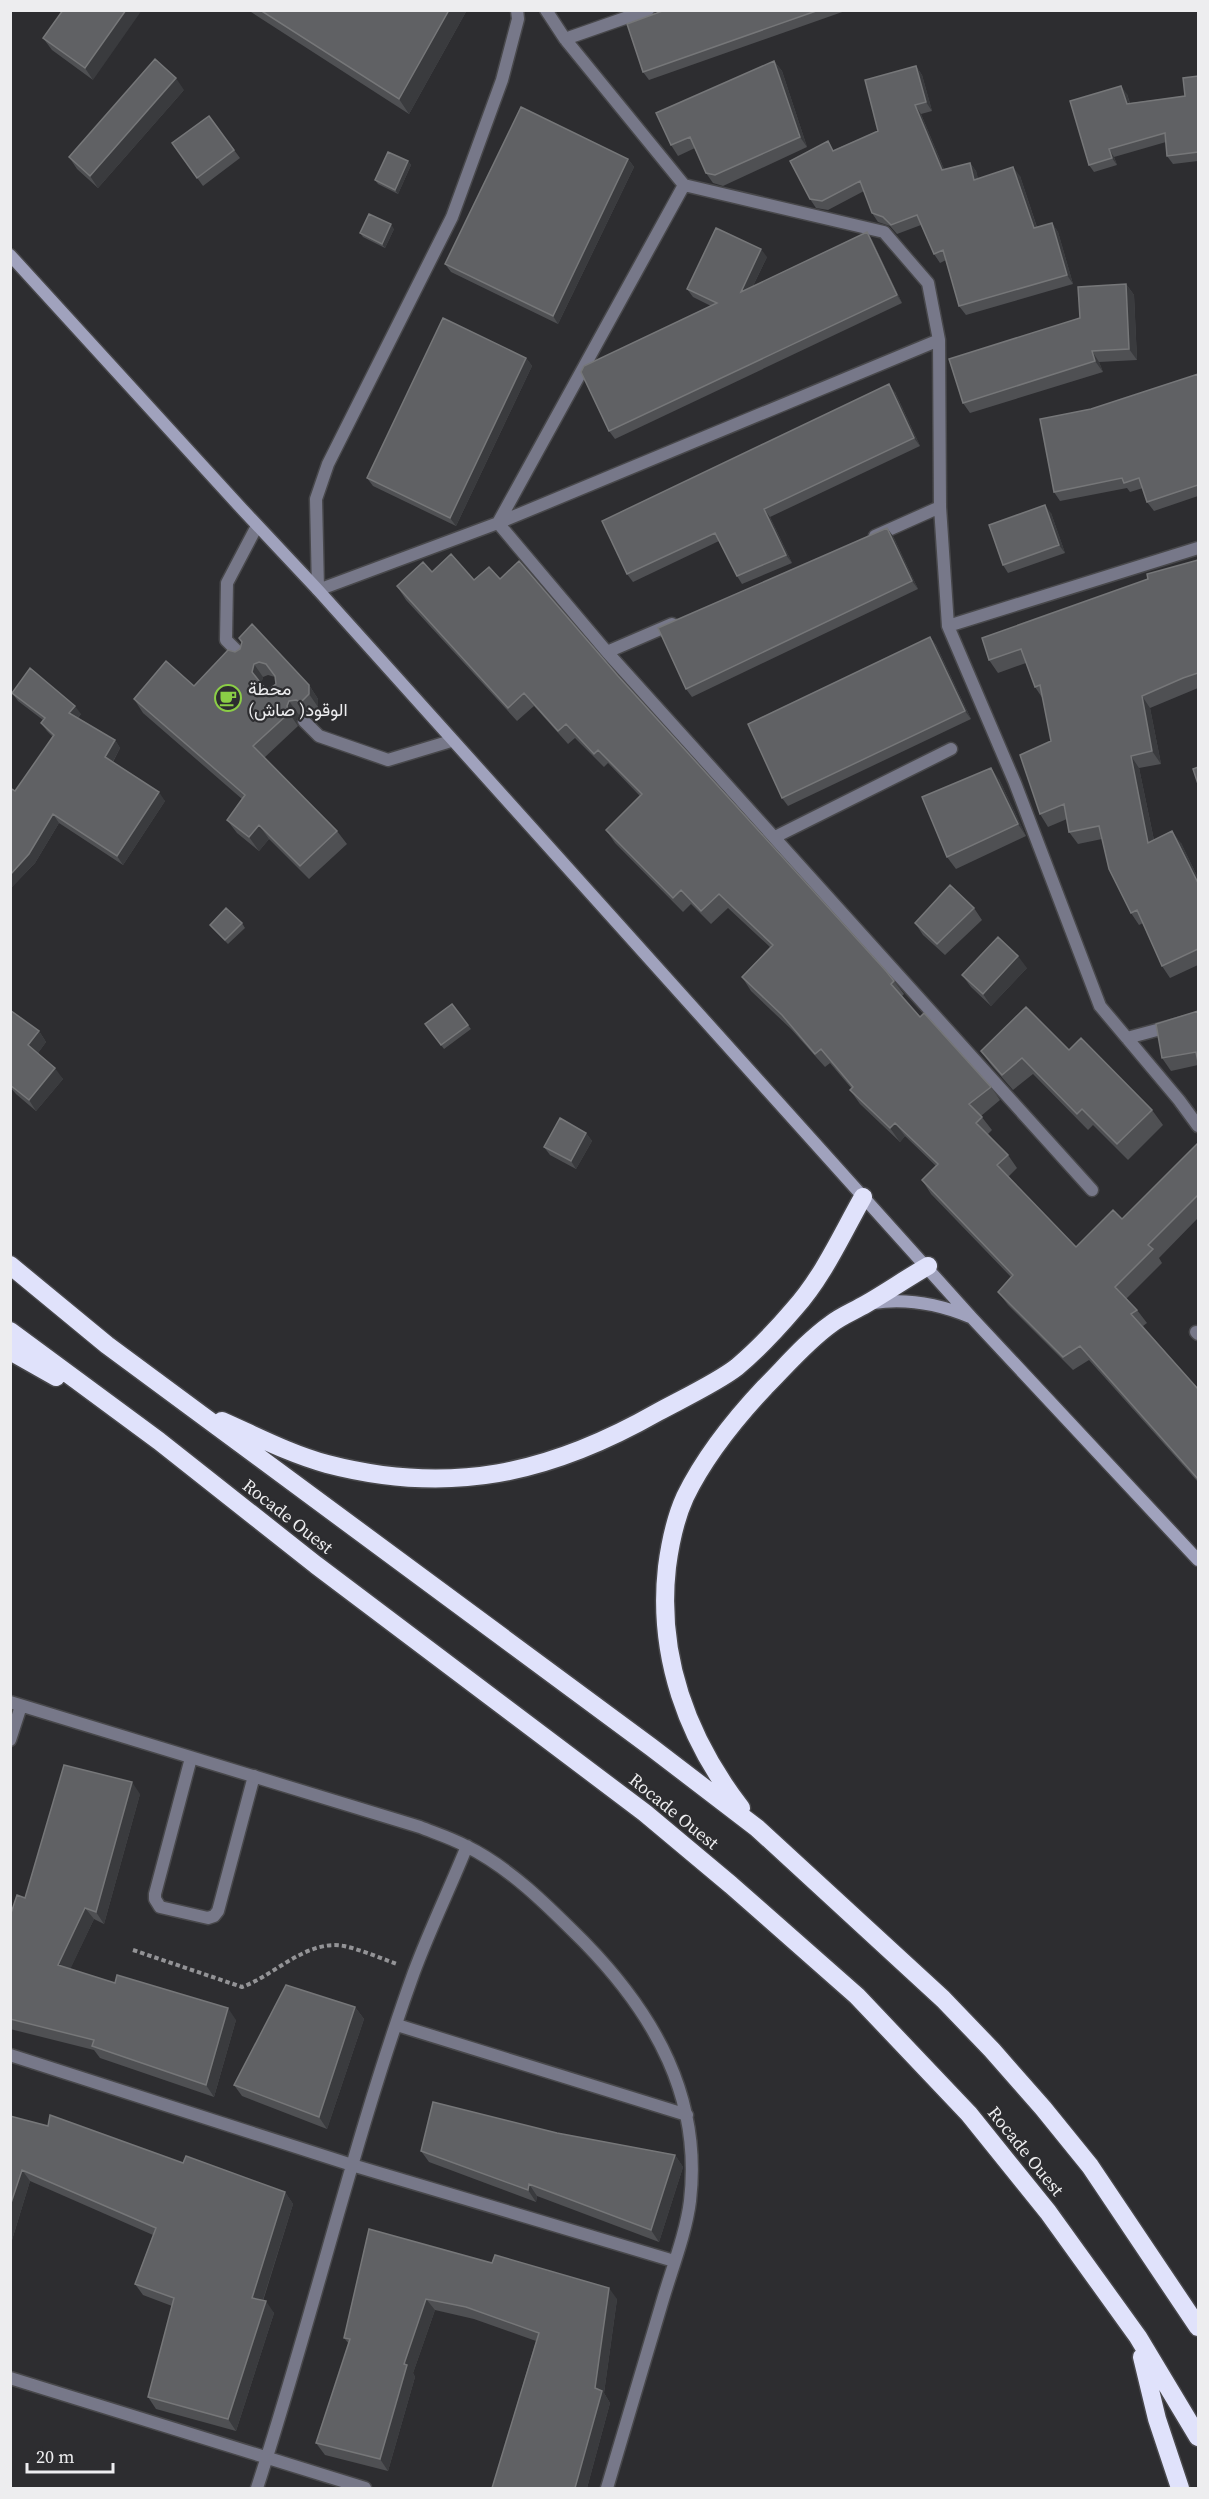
<svg xmlns="http://www.w3.org/2000/svg" width="1209" height="2499" viewBox="0 0 1209 2499" font-family="'Source Serif 4',Vazirmatn,serif">
	<style>
		.lines { fill: none; stroke-linecap: round; stroke-linejoin: round }
		.lane-casing { stroke: #48484b; stroke-width: 15 }
		.street-casing { stroke: #48484b; stroke-width: 15 }
		.secondary-casing { stroke: #48484b; stroke-width: 15 }
		.highway-casing { stroke: #48484b; stroke-width: 21 }
		.path { stroke: #939396; stroke-width: 4; stroke-dasharray: 4.5 3; stroke-linecap: butt }
		.lane { stroke: #777889; stroke-width: 12 }
		.street { stroke: #777889; stroke-width: 12 }
		.secondary { stroke: #a0a2bd; stroke-width: 12 }
		.highway { stroke: #e0e2fb; stroke-width: 18 }
		.wall { fill: #4f5053; fill-rule: evenodd }
		.shaded-wall { fill: #3a3b3e }
		.building { fill: #606164; stroke: #767779; stroke-width: 1.5; fill-rule: evenodd }
		.labels { text-anchor: middle; dominant-baseline: central; stroke-width: 4.5; stroke-linejoin: round; paint-order: stroke }
		.poi-label { font-size: 18px; fill: #ededef; stroke: #2d2d30; text-anchor: start }
		.street-label { font-size: 18px; fill: #ededef; stroke: #2d2d30 }
	</style>
	<rect width="100%" height="100%" fill="#2d2d30"/>
	<g class="lines">
		<defs>
			<path id="lane" d="M243,657L226,640L227,583L257,526
				M304,721L319,736L388,760L451,741
				M191,1758L155,1894V1899L160,1907L208,1918L214,1916L218,1911L254,1776"/>
			<path id="street" d="M517,10L518,19L502,80L452,217L328,464L316,499L318,590L498,523L939,340
				M546,10L565,39L684,185L884,232L928,283L939,340L940,507L948,626L1015,783L1100,1006L1179,1100L1198,1126
				M565,39L648,10
				M684,185L498,523L607,652L1092,1190
				M875,536L940,507
				M948,626L1198,548
				M607,652L672,624
				M775,837L951,749
				M1127,1038L1198,1019
				M1196,1332L1198,1334
				M10,1702L420,1827C435,1833 451,1838 466,1846C511,1868 550,1908 585,1943C655,2015 702,2098 690,2201C686,2234 670,2274 661,2306C643,2367 625,2428 607,2488
				M10,1740L21,1706
				M397,2025L687,2115
				M10,2055L352,2165L674,2261
				M10,2378L365,2488
				M257,2488C313,2317 353,2141 414,1972C430,1929 450,1888 467,1846"/>
			<path id="secondary" d="M10,255L242,509L318,590L972,1318L1198,1560
				M873,1303C907,1298 939,1304 970,1317"/>
			<path id="highway" d="M10,1265L107,1345L651,1747L757,1828L943,1999L992,2050L1043,2108L1090,2166L1198,2327
				M10,1331L159,1441L316,1565L645,1813L731,1885L857,1996L969,2114L1048,2212L1138,2337L1198,2437
				M10,1351L56,1377
				M222,1421C256,1436 290,1454 327,1464C450,1496 549,1474 658,1412C680,1400 718,1382 737,1367C757,1350 777,1329 794,1309C823,1277 842,1234 863,1197
				M741,1808C687,1738 657,1656 667,1567C670,1544 675,1519 685,1497C705,1456 734,1420 765,1387C786,1366 806,1342 831,1324C841,1316 854,1311 866,1304C887,1292 907,1278 928,1266
				M1142,2357L1157,2419L1180,2488"/>
		</defs>
		<!-- lane casing -->
		<use href="#lane" class="lane-casing"/>
		<!-- street casing -->
		<use href="#street" class="street-casing"/>
		<!-- secondary casing -->
		<use href="#secondary" class="secondary-casing"/>
		<!-- highway casing -->
		<use href="#highway" class="highway-casing"/>
		<!-- path -->
		<path class="path" d="M133,1950L242,1987C275,1975 307,1939 344,1946C362,1950 380,1958 397,1964"/>
		<!-- lane -->
		<use href="#lane" class="lane"/>
		<!-- street -->
		<use href="#street" class="street"/>
		<!-- secondary -->
		<use href="#secondary" class="secondary"/>
		<!-- highway -->
		<use href="#highway" class="highway"/>
	</g>
	<!-- wall -->
	<path class="wall" d="M63,10L93,80L52,50L43,38Z
		M248,10H467L409,114Z
		M665,10H848L649,80L643,72Z
		M774,61L782,71L807,147L723,186L713,183L706,173L695,148L678,156L671,145Z
		M916,66L922,75L932,111L921,114L944,169L970,163L976,171L978,179L1020,176L1037,227L1052,223L1058,232L1073,284L966,315L959,306L946,260L940,263L934,254L921,225L897,234L890,226L878,222L872,213L864,191L828,210L816,208L810,199L834,150L878,131Z
		M1198,76V161L1173,164L1167,156L1166,142L1114,157L1117,165L1094,172L1089,165L1127,94L1130,103L1185,96Z
		M184,90L98,188L77,169L69,157Z
		M209,116L240,158L203,186L172,143Z
		M628,159L634,167L558,324L451,272L445,264Z
		M408,161L411,165L398,194L378,184L375,180Z
		M394,229L385,248L363,237L360,233Z
		M867,232L872,240L902,303L615,439L609,431L711,306L693,297L687,289L767,257L753,286Z
		M1126,284L1134,295L1137,360L1099,362L1103,372L970,413L963,403Z
		M526,358L532,366L456,526L373,486L367,478Z
		M1198,374V496L1154,511L1147,502L1143,488L1130,492L1127,488L1060,501L1054,492L1091,409Z
		M895,392L920,446L770,517L792,563L742,584L737,576L719,541L633,582L627,574Z
		M1051,513L1065,553L1008,573L1003,565Z
		M893,536L918,589L692,697L686,689Z
		M1198,560V688L1150,708L1161,764L1139,768L1154,840L1181,843L1198,878V965L1170,978L1162,966L1143,923L1139,925L1131,913L1102,839L1078,844L1069,832L1067,819L1048,827L1040,814L1051,741L1043,699L1035,687L1026,663L998,673L989,660L1148,579Z
		M432,572L474,580L500,579L618,676L894,981L904,994L902,996L920,1017L991,1087L1000,1100L981,1116L992,1130L988,1134L1008,1155L1017,1168L1008,1177L1076,1247L1122,1219L1198,1145V1218L1159,1258L1162,1263L1126,1299L1137,1310L1147,1323L1143,1326L1198,1389V1482L1089,1360L1073,1370L1008,1305L998,1292L1011,1277L931,1194L922,1180L936,1166L905,1136L900,1142L860,1104L850,1090L852,1089L830,1063L825,1067L791,1029L751,991L742,977L770,947L728,908L711,924L691,904L683,912L615,843L606,830L640,796L608,763L604,767L575,738L568,744L534,706L517,721L406,600L397,586Z
		M930,637L936,645L971,719L788,806L782,798Z
		M240,649L309,685L318,699V707L310,715L306,713L299,715L296,719L298,726L264,758L337,831L347,844L309,879L269,839L259,851L237,833L227,820L242,799L143,713L134,699L194,686L235,652ZM268,675L275,677L276,684L269,689L263,686L261,684L263,677Z
		M12,693L81,714L78,718L115,740L120,748L113,762L165,801L123,865L59,823L35,863L10,889V788L15,791L53,737L47,731L41,723L43,720L18,701Z
		M999,779L1026,836L956,869L947,857Z
		M974,908L982,920L945,955L923,935L915,923Z
		M242,923L245,928L228,944L213,929L210,925Z
		M1027,968L991,1006L971,987L962,975Z
		M452,1004L471,1029L444,1049L425,1024Z
		M10,1010L39,1031L46,1042L38,1053L63,1079L36,1111L16,1094L10,1087Z
		M1198,1011V1065L1171,1071L1162,1058Z
		M1069,1050L1152,1110L1163,1125L1128,1160L1093,1125L1088,1130L1033,1074L1013,1090L992,1066L981,1051Z
		M586,1133L592,1141L576,1169L550,1155L544,1147Z
		M140,1794L104,1924L94,1919L70,1969L236,2020L214,2097L100,2058L94,2050L10,2029V1916L25,1898Z
		M355,2007L364,2019L327,2129L242,2096L234,2085Z
		M10,2116L183,2163L285,2192L293,2204L263,2301L274,2313L236,2431L156,2409L148,2397L172,2306L143,2295L135,2284L153,2235L30,2181L12,2240L10,2239Z
		M557,2133L675,2155L683,2167L659,2242L537,2196L536,2202L429,2162L421,2151Z
		M369,2229L617,2299L604,2393L610,2403L587,2488H492L536,2341L474,2319L435,2310L413,2373L415,2377L388,2471L325,2455L316,2443L349,2344L344,2338Z"/>
	<!-- shaded-wall -->
	<path class="shaded-wall" d="M126,10H142L93,80L85,68Z
		M449,10H467L409,114L399,99Z
		M774,61L782,71L807,147L800,137Z
		M916,66L922,75L932,111L926,102Z
		M176,78L184,90L98,188L90,176Z
		M1121,86L1127,94L1132,112L1127,104Z
		M915,105L921,114L948,179L942,170Z
		M1109,149L1114,157L1117,165L1112,158Z
		M628,159L634,167L558,324L553,316Z
		M408,161L411,165L398,194L395,190Z
		M970,163L976,171L981,189L974,180Z
		M1013,167L1020,176L1040,237L1034,228Z
		M1052,223L1058,232L1073,284L1067,275Z
		M391,224L394,229L385,248L382,244Z
		M867,232L872,240L902,303L897,295Z
		M761,249L767,257L746,300L741,292Z
		M1126,284L1134,295L1137,360L1129,349Z
		M1092,351L1099,362L1103,372L1095,361Z
		M526,358L532,366L456,526L450,518Z
		M889,384L895,392L920,446L914,438Z
		M1045,505L1051,513L1065,553L1059,545Z
		M764,509L770,517L792,563L786,555Z
		M887,528L893,536L918,589L912,581Z
		M930,637L936,645L971,719L965,711Z
		M254,664L263,677L261,685L252,672Z
		M309,685L318,699V707L309,694Z
		M1142,696L1150,708L1161,764L1152,751Z
		M289,701L299,715L296,719L298,726L289,713L287,706Z
		M75,706L81,714L74,722L69,713Z
		M115,740L120,748L111,765L105,757Z
		M1131,756L1139,768L1157,855L1148,843Z
		M991,768L999,779L1026,836L1018,824Z
		M159,792L165,801L123,865L117,856Z
		M53,814L59,823L35,863L10,889V875Z
		M259,825L269,839L259,851L249,837Z
		M1172,831L1181,843L1198,878V883Z
		M1018,956L1027,968L991,1006L983,994Z
		M39,1031L46,1042L36,1056L28,1045Z
		M55,1068L63,1079L36,1111L29,1100Z
		M895,1123L905,1136L900,1142L890,1128Z
		M586,1133L592,1141L576,1169L571,1161Z
		M132,1782L140,1794L104,1924L96,1912Z
		M85,1908L94,1919L67,1976L58,1965Z
		M355,2007L364,2019L327,2129L319,2117Z
		M228,2008L236,2020L214,2097L206,2085Z
		M675,2155L683,2167L659,2242L651,2230Z
		M22,2170L30,2181L12,2240L10,2238V2206Z
		M529,2184L537,2196L536,2202L528,2190Z
		M285,2192L293,2204L260,2309L252,2298Z
		M609,2288L617,2299L604,2393L610,2403L587,2488H575L595,2388Z
		M426,2299L435,2310L413,2373L415,2377L388,2471L380,2459L404,2364Z
		M266,2301L274,2313L236,2431L228,2419Z"/>
	<!-- building -->
	<path class="building" d="M63,10H126L85,68L43,38Z
		M260,10H449L399,99Z
		M665,10H819L643,72L627,24Z
		M155,59L176,78L90,176L69,157Z
		M774,61L800,137L715,175L706,173L690,137L671,145L656,113Z
		M916,66L926,102L915,105L942,170L970,163L974,180L1013,167L1034,228L1052,223L1067,275L959,306L943,250L934,254L917,215L891,225L883,217L872,213L860,181L822,201L810,199L790,161L828,141L833,151L878,131L865,80Z
		M1198,76V152L1167,156L1165,133L1109,149L1112,158L1089,165L1070,101L1121,86L1127,104L1185,96L1183,78Z
		M521,107L628,159L553,316L445,264Z
		M209,116L234,150L197,178L172,143Z
		M388,152L408,161L395,190L375,180Z
		M369,214L391,224L382,244L360,233Z
		M716,228L761,249L741,292L867,232L897,295L609,431L581,372L584,366L717,303L687,289Z
		M1126,284L1129,349L1092,351L1095,361L963,403L949,359L1080,318L1078,287Z
		M443,318L526,358L450,518L367,478Z
		M1198,374V485L1147,502L1139,478L1124,483L1122,478L1054,492L1040,419L1091,409Z
		M889,384L914,438L764,509L786,555L737,576L715,533L627,574L602,521Z
		M1045,505L1059,545L1003,565L989,525Z
		M887,528L912,581L686,689L658,628Z
		M451,554L474,580L489,567L500,579L519,561L618,676L886,971L894,981L891,984L920,1017L924,1013L991,1087L969,1104L982,1117L976,1123L1008,1155L997,1165L1076,1247L1113,1210L1122,1219L1197,1144L1198,1145V1195L1148,1245L1153,1249L1115,1287L1137,1310L1131,1314L1198,1389V1479L1080,1346L1063,1357L998,1292L1013,1275L922,1180L938,1164L895,1123L890,1128L850,1090L853,1087L821,1049L815,1054L782,1015L742,977L773,945L719,894L701,911L681,890L673,898L606,830L642,794L598,750L594,754L566,724L558,731L524,693L508,708L397,586L423,562L432,572Z
		M1198,560V673L1183,678L1142,696L1152,751L1131,756L1148,843L1172,831L1198,883V949L1162,966L1137,910L1131,913L1109,869L1099,826L1069,832L1064,804L1040,814L1020,755L1051,741L1040,685L1035,687L1021,649L989,660L982,638L1148,579L1147,574Z
		M252,624L309,685V694L301,702L296,700L289,701L287,706L289,713L253,746L337,831L300,866L259,825L249,837L227,820L245,795L134,699L166,661L194,686L228,650L235,652L240,649L242,642L239,638ZM259,662L266,664L275,676L276,684L269,689L263,686L252,672L254,664Z
		M930,637L965,711L782,798L748,724Z
		M30,668L75,706L69,713L115,740L105,757L159,792L117,856L53,814L29,854L10,875V788L15,791L54,735L41,723L45,718L12,693Z
		M1198,767V784L1193,769Z
		M991,768L1018,824L947,857L922,797Z
		M950,885L974,908L937,944L915,923Z
		M226,908L242,923L225,940L210,925Z
		M998,937L1018,956L983,994L962,975Z
		M452,1004L468,1025L441,1045L425,1024Z
		M1026,1007L1069,1050L1081,1038L1152,1110L1117,1144L1082,1109L1077,1114L1022,1058L1002,1075L981,1051Z
		M10,1010L39,1031L28,1045L55,1068L29,1100L10,1085Z
		M1198,1011V1062L1196,1052L1162,1058L1156,1024Z
		M560,1118L586,1133L571,1161L544,1147Z
		M64,1765L132,1782L96,1912L85,1908L58,1965L115,1983L117,1975L228,2008L206,2085L92,2046L94,2040L10,2019V1916L17,1895L25,1898Z
		M286,1985L355,2007L319,2117L234,2085Z
		M433,2102L557,2133L675,2155L651,2230L529,2184L528,2190L421,2151Z
		M50,2115L183,2163L186,2156L285,2192L252,2298L266,2301L228,2419L148,2397L174,2298L135,2284L156,2228L22,2170L10,2206V2116L48,2126Z
		M369,2229L492,2263L495,2255L609,2288L595,2388L602,2391L575,2488H492L539,2333L466,2307L426,2299L404,2364L407,2365L380,2459L316,2443L350,2339L344,2338Z"/>
	<!-- icons -->
	<defs>
		<symbol id="cafe-ring" viewBox="-11 -11 22 22"><circle r="9.5" fill="#2d2d30" stroke="#8bce46" stroke-width="1.5"/><path d="M-5.5-4.5H6V0H3Q3 3.5 0 3.5H-2.5Q-5.5 3.5-5.5 0ZM3-3.2v2h1.7v-2ZM-6 4.5H4V6H-6Z" fill="#8bce46"/></symbol>
	</defs>
	<g fill-rule="evenodd">
		<use href="#cafe-ring" x="213" y="683" width="30" height="30"/>
	</g>
	<g class="labels">
		<!-- poi labels -->
		<g class="poi-label">
			<text x="248" y="688">محطة<tspan x="248" dy="21">الوقود( صاش)</tspan></text>
		</g>
		<!-- street labels -->
		<g class="street-label">
			<text transform="translate(288 1516) rotate(38)">Rocade Ouest</text>
			<text transform="translate(674 1811) rotate(39)">Rocade Ouest</text>
			<text transform="translate(1026 2151) rotate(51)">Rocade Ouest</text>
		</g>
	</g>
	<!-- border -->
	<rect width="1209" height="2499" fill="none" stroke="#ededef" stroke-width="24"/>
	<!-- scale -->
	<path d="M27 2463v9h86v-9" fill="none" stroke="#ededef" stroke-width="3"/>
	<text x="36" y="2463" font-size="18" fill="#ededef" stroke="#2d2d30" stroke-width="4.5" paint-order="stroke">20 m</text>
</svg>
